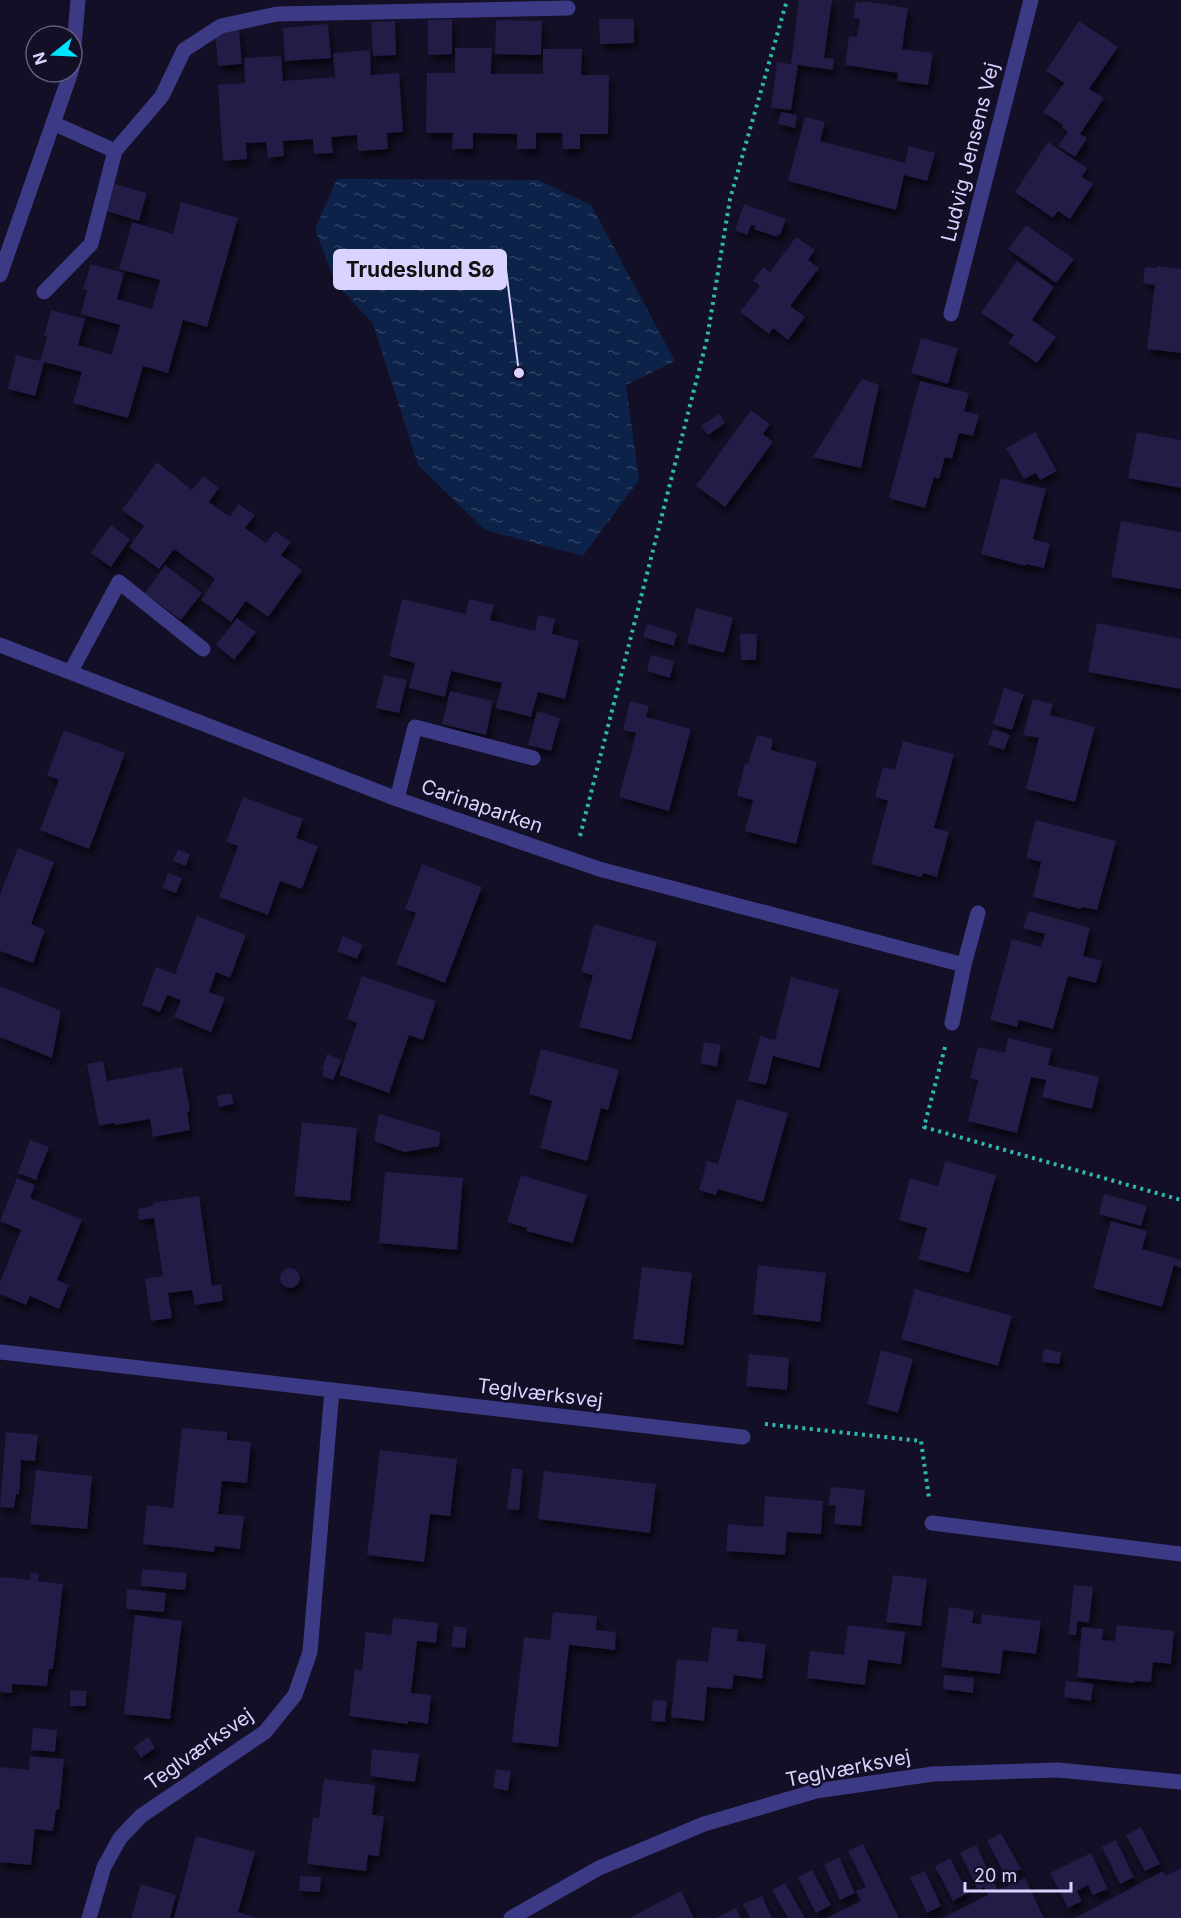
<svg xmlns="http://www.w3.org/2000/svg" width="1181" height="1918" viewBox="0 0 1181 1918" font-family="Inter,sans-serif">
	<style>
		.water { fill: url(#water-ripples) }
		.building { fill: #241b47; filter: url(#shadow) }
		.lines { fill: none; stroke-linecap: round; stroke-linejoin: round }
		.path { stroke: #2fb8b0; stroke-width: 4; stroke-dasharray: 3 4.5; stroke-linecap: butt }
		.minor { stroke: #3d3a85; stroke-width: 15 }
		.labels { text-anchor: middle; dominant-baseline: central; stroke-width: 5; stroke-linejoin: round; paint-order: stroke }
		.street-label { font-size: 20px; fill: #d9d4ff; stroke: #130f26 }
		.leader { fill: none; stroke: #d9d4ff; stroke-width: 2 }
		.callout-dot { fill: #d9d4ff; stroke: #130f26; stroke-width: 2 }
		.callout { fill: #d9d4ff; stroke: #d9d4ff; stroke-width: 2 }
		.callout-label { font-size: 21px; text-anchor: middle; font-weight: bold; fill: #111 }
	</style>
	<defs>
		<pattern id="water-ripples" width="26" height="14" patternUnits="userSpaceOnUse" patternTransform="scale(1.5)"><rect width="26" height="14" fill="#0c2248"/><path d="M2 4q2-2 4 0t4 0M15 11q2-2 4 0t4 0" fill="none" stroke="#2f4163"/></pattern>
		<filter id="shadow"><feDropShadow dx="3.5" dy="6" stdDeviation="3" flood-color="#0009"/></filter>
	</defs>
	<rect width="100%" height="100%" fill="#130f26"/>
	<!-- water -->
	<path class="water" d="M337,179L538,180L591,205L675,361L626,385L639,480L583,556L485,530L418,465L373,324L335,282L315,229Z"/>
	<!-- building -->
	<path class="building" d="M799,0H832L824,58L834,59L833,70L798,65L791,110L771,108L777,62L791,64Z
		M863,1L908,8L902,49L933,53L928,85L897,81L898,73L845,65L849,36L857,37L860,19L853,18L856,2L862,3Z
		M452,19V54L428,55V20Z
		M599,19H634V43L600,44Z
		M496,20L542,21L541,55L495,54Z
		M395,21L396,55L373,56L371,22Z
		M1079,21L1118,47L1089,89L1104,98L1080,134L1087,138L1075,157L1058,146L1068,132L1062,128L1063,125L1043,112L1064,83L1046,71Z
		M328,24L331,58L285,61L283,28Z
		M239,30L242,64L218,66L215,32Z
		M455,48H492L491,74H543V49H582L581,75H609L608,134H580V149H563L562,133H536V149H517V134L473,133V149H452L453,133H426L427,73H455Z
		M370,50L371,75L399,73L403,132L387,133L388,149L358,151L357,135L331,137L333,153L314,154L313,139L283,141L284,156L268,158L266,142L246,143L247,159L223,161L218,85L245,83L244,58L281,56L283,81L335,77L333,53Z
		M781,112L797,115L795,128L778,124Z
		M805,117L825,122L820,141L905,163L909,146L935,153L927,181L904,175L896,210L788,181Z
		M1048,142L1087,168L1082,177L1093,184L1070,219L1058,211L1053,218L1015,192Z
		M115,184L147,193L139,221L107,211Z
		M181,202L238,218L207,327L183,320L168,373L143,366L128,418L73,403L82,372L44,362L35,396L8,389L16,355L40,361L47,337L44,336L51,310L85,319L78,345L112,355L120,325L81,314L87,290L83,289L91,264L124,273L117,299L152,309L160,280L119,269L132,222L173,234Z
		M744,204L786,219L780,235L778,234L777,237L754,229L756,226L751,225L747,235L735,230Z
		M1026,225L1074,259L1056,283L1008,249Z
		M796,237L815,250L808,260L819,268L790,306L805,317L788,340L773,328L769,334L740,312L760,286L753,281L763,267L770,272Z
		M1017,261L1054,287L1032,320L1056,337L1037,363L1008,343L1014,335L981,313Z
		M1157,266L1181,269V353L1147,349L1155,285L1143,283L1145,267L1157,268Z
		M921,338L958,348L948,384L911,373Z
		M862,379L879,385L861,468L813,457Z
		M920,381L969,393L964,411L979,415L973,436L959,433L952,459L945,457L939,479L934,477L925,508L889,498Z
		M751,410L770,424L763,434L773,442L725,507L696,486Z
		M719,414L725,423L708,435L701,426Z
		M1035,432L1057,471L1040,480L1036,473L1024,479L1006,448Z
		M1137,432L1181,440V488L1128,478Z
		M157,462L192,490L203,476L219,488L209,502L230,517L239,504L255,515L245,528L266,543L275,531L291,542L281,555L302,570L268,617L246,601L231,622L201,600L215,579L174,549L159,569L129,547L144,526L122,510Z
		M1001,478L1046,489L1033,539L1050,544L1044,568L1026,564V566L981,554Z
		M1121,521L1181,532V589L1111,577Z
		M111,525L130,539L111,567L91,553Z
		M165,565L202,593L181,620L145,593Z
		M402,599L466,614L469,599L494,605L490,620L535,631L538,615L555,619L552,634L579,641L565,699L538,692L531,717L496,708L502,683L451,671L445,697L409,688L415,663L389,656Z
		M696,608L733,618L724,653L687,643Z
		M237,618L256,632L234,660L216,645Z
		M1097,623L1181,639V689L1088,672Z
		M647,624L677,633L674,646L643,637Z
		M740,634H757L756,660H741Z
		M651,655L674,661L670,678L647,671Z
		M384,675L407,680L399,713L376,708Z
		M1004,688L1024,694L1012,730L993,724Z
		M450,691L493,701L486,735L442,724Z
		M1033,699L1053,704L1050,715L1095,727L1075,802L1026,789L1039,738L1023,735Z
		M630,701L649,706L646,717L691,729L669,811L619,797L636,733L623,730Z
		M537,711L560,718L551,751L528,745Z
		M993,729L1010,735L1004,750L988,745Z
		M64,730L125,753L89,849L40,830L59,780L47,775Z
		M757,735L773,739L771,750L817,762L796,844L745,831L753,800L737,796L745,763L748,764Z
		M903,741L954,754L934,828L949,832L937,877L923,873L921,877L871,864L888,801L875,797L883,767L895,770Z
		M243,797L303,819L296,838L318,846L302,889L280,881L268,915L219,897L238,846L226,842Z
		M1036,820L1116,841L1097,910L1082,907L1081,909L1033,897L1041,862L1026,858Z
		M18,848L54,862L31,924L45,930L33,963L0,951V895Z
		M178,849L190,854L186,866L173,861Z
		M422,864L482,887L445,983L396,964L416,913L405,909Z
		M168,873L182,878L176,893L162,888Z
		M1029,911L1090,928L1083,956L1102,961L1096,983L1068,976L1053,1029L1019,1020L1017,1027L990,1020L1012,939L1041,947L1045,934L1023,928Z
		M197,916L246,935L230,978L216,972L209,992L225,998L211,1032L174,1017L181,1000L167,995L160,1012L142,1005L156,967L175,974Z
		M594,924L657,942L631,1040L579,1027L593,975L581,972Z
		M343,936L363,945L357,959L337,951Z
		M362,976L436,1001L423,1040L409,1035L389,1093L339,1075L357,1023L347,1019Z
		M791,977L839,990L819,1068L773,1056L766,1085L748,1081L760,1036L775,1040Z
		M0,986L61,1011L52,1058L0,1037Z
		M1008,1038L1052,1049L1048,1065L1099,1077L1092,1109L1042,1097L1046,1080L1031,1077L1017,1133L968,1121L978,1080L970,1078L978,1047L1005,1053Z
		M704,1042L721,1045L717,1067L700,1063Z
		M541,1049L619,1070L608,1110L601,1108L587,1161L540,1148L552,1101L529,1094Z
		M327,1054L342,1060L333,1080L322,1076L324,1070L322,1069Z
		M103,1061L107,1081L182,1067L190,1111L187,1112L190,1130L153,1137L150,1119L115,1125L114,1123L99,1126L87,1064Z
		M231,1093L234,1104L219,1107L217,1096Z
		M737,1099L788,1113L763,1202L718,1189L716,1195L699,1190L707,1161L718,1164Z
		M379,1114L440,1132L439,1146L404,1152L374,1141Z
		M302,1122L357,1128L350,1201L294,1196Z
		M30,1140L49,1147L36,1180L18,1173Z
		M945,1161L996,1175L969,1273L918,1259L927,1228L899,1220L910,1178L938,1186Z
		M385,1172L463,1178L457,1250L379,1243Z
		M521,1175L587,1195L573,1243L526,1231L527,1228L507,1222Z
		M17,1178L35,1185L30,1198L82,1220L57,1280L69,1285L59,1309L30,1296L26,1305L0,1294V1282L21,1230L0,1221Z
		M1104,1194L1147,1206L1141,1226L1099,1214Z
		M199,1196L212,1286L221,1284L223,1301L195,1305L192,1290L168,1293L172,1318L151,1321L145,1279L163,1276L154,1218L139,1220L138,1209L153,1206L152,1203Z
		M1111,1221L1147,1231L1142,1249L1181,1260V1268L1174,1265L1162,1307L1093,1288Z
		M758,1265L826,1273L820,1322L753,1314Z
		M642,1267L692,1273L683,1345L633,1339Z
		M280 1278a10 10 0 1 1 20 0a10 10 0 1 1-20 0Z
		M915,1289L1012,1316L998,1366L901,1339Z
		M1044,1349L1061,1352L1059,1364L1042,1362Z
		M881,1350L913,1359L898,1413L867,1404Z
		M749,1354L789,1358L787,1390L746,1386Z
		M182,1428L227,1432V1440L251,1442L247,1483L222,1481L218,1514L244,1516L240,1549L215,1546L214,1552L143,1544L147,1505L173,1508Z
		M6,1432L38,1435L35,1461L21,1460L19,1494H16L14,1508L0,1507Z
		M380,1450L457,1459L450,1516L430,1514L424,1562L367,1555Z
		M512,1468L523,1470L519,1510L507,1509Z
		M36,1470L92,1476L87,1529L30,1524Z
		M544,1471L656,1484L650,1533L538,1519Z
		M831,1487L865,1490L861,1526L834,1524L836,1506L828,1505Z
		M765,1496L823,1501L821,1534L787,1532L785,1555L726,1551L728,1524L763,1527Z
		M142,1569L187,1573L185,1590L141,1586Z
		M31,1573L39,1574L38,1581L63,1584L53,1669H49L47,1686L12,1684V1693L0,1692V1577L30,1580Z
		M893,1575L927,1579L921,1626L886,1622Z
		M1074,1585L1093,1587L1089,1623L1077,1621L1076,1635H1068Z
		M127,1589L166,1593L164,1612L126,1609Z
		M949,1607L974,1611L972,1623L981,1624L982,1614L1041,1621L1036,1654L1003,1650L1000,1674L941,1667Z
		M553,1612L597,1616L596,1630L616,1632L615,1650L569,1645L558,1747L512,1742L524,1637L550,1640Z
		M135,1615L182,1621L170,1719L124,1714Z
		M393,1618L438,1623L436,1643L417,1641L411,1693L431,1695L428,1724L408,1721V1724L349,1716L355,1669L362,1670L366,1632L391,1635Z
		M848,1625L905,1632L901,1664L868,1660L865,1685L807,1678L810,1651L844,1655Z
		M1117,1625L1174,1631L1171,1664L1153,1662L1151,1682L1135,1681L1134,1683L1077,1677L1082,1627L1103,1629L1102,1640L1115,1641Z
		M454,1626L467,1628L465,1648L451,1647Z
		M712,1627L738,1630L737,1641L766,1644L762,1679L734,1675L732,1689L707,1687L704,1721L671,1717L677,1659L708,1662Z
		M944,1675L974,1678L973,1693L943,1689Z
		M1066,1681L1093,1684L1091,1701L1064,1697Z
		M70,1690L86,1691V1706H70Z
		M653,1700L667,1701L665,1722L651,1721Z
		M33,1728L57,1730L55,1752L31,1750Z
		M148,1737L155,1748L141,1758L134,1747Z
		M372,1749L419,1754L415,1782L370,1776Z
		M30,1756L64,1759L59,1810H56L53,1831L35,1829L31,1865L0,1862V1767L29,1770Z
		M496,1769L511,1771L508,1791L493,1788Z
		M324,1779L375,1785L372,1815L384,1816L379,1856L368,1855L366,1871L307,1864L313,1818H319Z
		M1141,1827L1160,1864L1145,1871L1126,1835Z
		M1001,1833L1021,1869L1006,1877L987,1841Z
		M196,1836L255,1852L238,1912L258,1918H174Z
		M1116,1840L1134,1877L1120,1884L1102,1847Z
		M863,1844L899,1918H827L861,1901L856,1891L866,1887L848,1851Z
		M976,1845L998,1890L1025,1878L1044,1918H943L988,1895L984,1887L978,1890L960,1853Z
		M1091,1853L1108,1889L1093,1895L1088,1885L1077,1891L1082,1901L1068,1908L1050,1873Z
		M839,1857L855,1893L840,1900L824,1865Z
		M950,1858L968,1893L953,1901L935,1866Z
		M1181,1868V1918H1075L1163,1871L1166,1876Z
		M812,1870L831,1905L816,1913L798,1877Z
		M925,1871L941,1906L927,1913L910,1878Z
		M300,1876L321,1877L320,1892L299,1891Z
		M785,1883L805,1918H788L772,1890Z
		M141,1884L176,1895L170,1918H131Z
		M681,1891L694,1918H629Z
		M762,1896L772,1918H750L743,1904Z
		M736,1908L741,1918H716Z"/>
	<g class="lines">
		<!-- path -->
		<path class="path" d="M580,836L707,339L730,199L787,0
			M945,1047L924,1127L1181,1200
			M765,1424L921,1441L929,1498"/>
		<!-- minor -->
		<path class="minor" d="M72,68L78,0
			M115,151L162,96L184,50L221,26L277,14L568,8
			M0,275L71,72
			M44,292L91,244L115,151L53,123
			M951,314L1031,0
			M0,645L397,799L599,869L964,965
			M71,671L119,582L203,649
			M397,799L415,727L533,758
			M952,1023L964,965L978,913
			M0,1352L743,1437
			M932,1523L1181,1554
			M89,1918L104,1867L120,1838L141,1816L265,1732L295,1695L310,1652L332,1390
			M511,1918L599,1868L704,1824L816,1791L933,1774L1058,1770L1181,1782"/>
	</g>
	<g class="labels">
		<!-- street labels -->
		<g class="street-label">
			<text transform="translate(970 152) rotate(-76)">Ludvig Jensens Vej</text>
			<text transform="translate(482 806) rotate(19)">Carinaparken</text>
			<text transform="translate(540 1393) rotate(7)">Teglværksvej</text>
			<text transform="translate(199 1749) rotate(-35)">Teglværksvej</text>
			<text transform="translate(848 1768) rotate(-11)">Teglværksvej</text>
		</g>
	</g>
	<!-- callouts -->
	<path class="leader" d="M519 373L506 269"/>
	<circle class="callout-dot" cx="519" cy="373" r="6"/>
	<rect class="callout" x="334" y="250" width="172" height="39" rx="6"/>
	<g class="callout-label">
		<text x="420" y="277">Trudeslund Sø</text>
	</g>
	<!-- north arrow -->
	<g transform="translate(54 54) rotate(252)"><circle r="28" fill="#130f26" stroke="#625e7d" stroke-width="1.5"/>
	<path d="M0-4.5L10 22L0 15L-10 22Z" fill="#00e5ff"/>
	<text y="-9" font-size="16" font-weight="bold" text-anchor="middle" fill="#d9d4ff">N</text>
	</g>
	<!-- scale -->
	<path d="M965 1882v9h106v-9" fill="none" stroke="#d9d4ff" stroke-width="3"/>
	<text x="974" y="1882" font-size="18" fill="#d9d4ff" stroke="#130f26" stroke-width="4.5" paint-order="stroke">20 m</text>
</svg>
